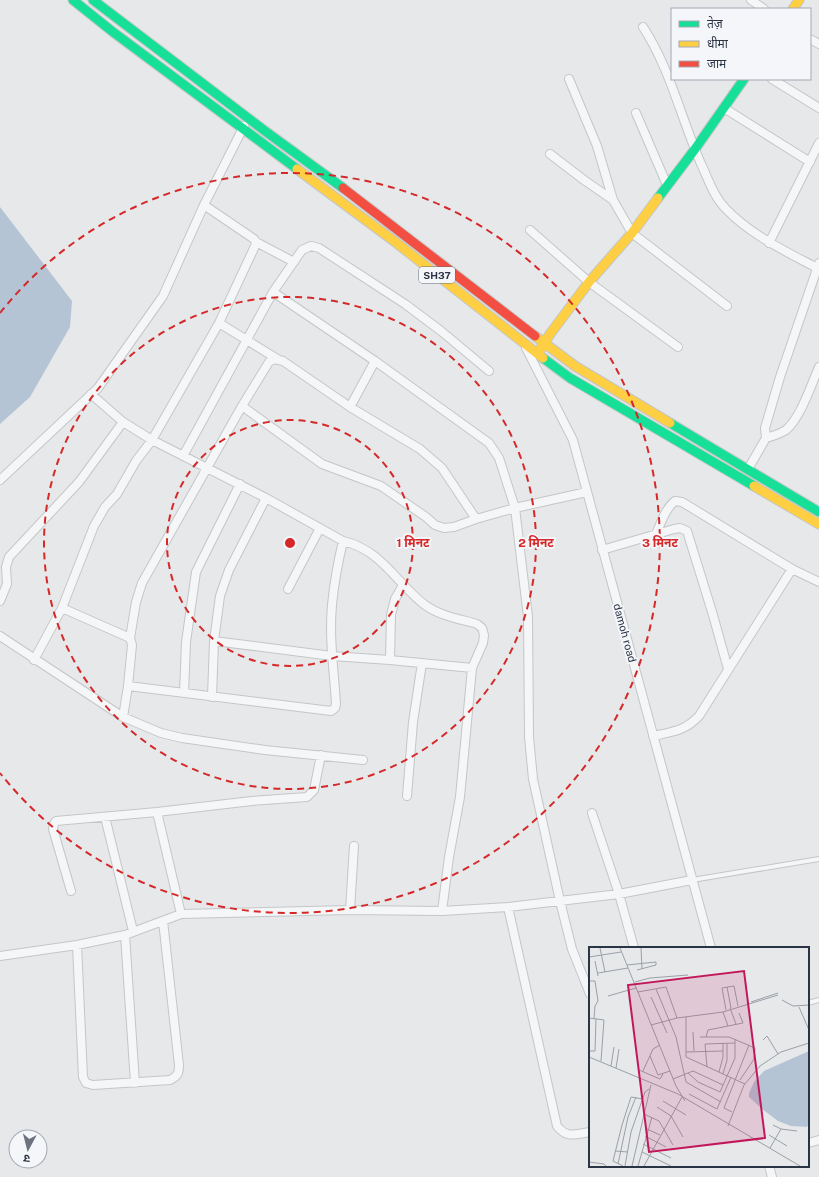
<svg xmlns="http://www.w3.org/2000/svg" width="819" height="1177" viewBox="0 0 819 1177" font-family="'Public Sans','Noto Sans Devanagari',sans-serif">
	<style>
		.water { fill: #b4c4d5 }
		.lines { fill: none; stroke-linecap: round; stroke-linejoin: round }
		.lane-casing { stroke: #c4c6c8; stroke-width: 6 }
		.street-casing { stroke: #c4c6c8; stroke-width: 10 }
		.fast-casing { stroke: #c4c6c8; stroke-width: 11 }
		.slow-casing { stroke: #c4c6c8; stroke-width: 11 }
		.jam-casing { stroke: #c4c6c8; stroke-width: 11 }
		.lane { stroke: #f5f6f7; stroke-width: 4 }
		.street { stroke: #f5f6f7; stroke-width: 8 }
		.fast { stroke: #16e098; stroke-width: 9 }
		.slow { stroke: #ffcf43; stroke-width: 9 }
		.jam { stroke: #f24e42; stroke-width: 9 }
		.ring { fill: none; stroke: #d62828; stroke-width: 2; stroke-dasharray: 7 5 }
		.labels { text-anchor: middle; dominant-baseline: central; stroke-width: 4; stroke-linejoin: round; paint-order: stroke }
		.shield { fill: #f4f6f9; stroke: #676e7b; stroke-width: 1 }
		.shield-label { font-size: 10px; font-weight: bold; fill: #2b3445 }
		.street-label { font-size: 11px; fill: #2b3445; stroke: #f4f6f9 }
		.inset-road { fill: none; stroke: #9ba0a8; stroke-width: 1 }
		.view { fill: #c2185b; fill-opacity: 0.15; stroke: #c2185b; stroke-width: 2 }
		.inset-edge { fill: none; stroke: #2b3445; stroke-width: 2 }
		.centre { fill: #d62828; stroke: #f4f6f9; stroke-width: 2 }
		.ring-label { font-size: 12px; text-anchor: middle; font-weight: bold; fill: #d62828; stroke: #f4f6f9; stroke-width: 4; stroke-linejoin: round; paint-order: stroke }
	</style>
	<rect width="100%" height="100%" fill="#e6e8ea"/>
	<!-- water -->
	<path class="water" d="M0,207L72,301L70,327L30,397L0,424Z"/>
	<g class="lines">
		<defs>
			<path id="lane" d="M692,880L819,859
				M808,1003L819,1000"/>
			<path id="street" d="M751,0L764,9
				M643,27C671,70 681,119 702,166C709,181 714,197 726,209C751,235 785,251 817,268
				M810,39L819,44
				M569,79L597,146L613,200L632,233L727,306
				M772,79L819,108
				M724,108L810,162
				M636,113L667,185
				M550,154L584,180L613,200
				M530,230L589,282L678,347
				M256,242L294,262
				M769,243L819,143
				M273,292L375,361L489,443L499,458L515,508L528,617L529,737L533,779L560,901L572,949L590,994
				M219,323L279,360
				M526,348L573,440L711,948
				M91,394L123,422L152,440L266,498L343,541C382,550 396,583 425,605C440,616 460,619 477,624L482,628L484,635L483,643L472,668L460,797L449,857L442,911
				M242,406L322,464L381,486L426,517L435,525L444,528L454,527L476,519L515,508L587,492
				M350,407L375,361
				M766,438C773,436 780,434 786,430C801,417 811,385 819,367
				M183,456L273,292L302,250L311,246L319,248L405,304L441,331L489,371
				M748,469L766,438L765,428L780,377L819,263
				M0,480L98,388L163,296L204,205L244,126
				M656,534C661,523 665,509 675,501L682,502L792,569L819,582
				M602,550L674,529L680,528L687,531L713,615L728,669
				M288,589L320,528
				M0,601L7,584L6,567L9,557L79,482L123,422
				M62,608L130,638
				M0,636L123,717L161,733L182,738L265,750L363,760
				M214,641L332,656L390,660L472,668
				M34,660L62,608L94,526L105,507L117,494L136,461L152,440L219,323L255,246L256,242L254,239L204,205
				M390,660L391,615L395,599L403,585
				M128,686L331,711L335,708L336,704C334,671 329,638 332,605C334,584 338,562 343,541
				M184,693L186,642L196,572L240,484
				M212,697L214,641L220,596L229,570L266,498
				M123,717L128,686L132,645L130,638L136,602L142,583L242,406L269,362L274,359L283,361L350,407L420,449L442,468L476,519
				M653,736C672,732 685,731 699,716L792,569
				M407,796L413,722L422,663
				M157,812L181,914
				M592,813L619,894L634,948
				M105,817L133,931
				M71,891L53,829L54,824L56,821L157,812L252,801L307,797L314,790L321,755
				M508,907L557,1126C567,1139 576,1134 590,1132
				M350,910L354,846
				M125,935L135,1083
				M77,945L83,1077L86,1083L93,1085L170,1080C178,1076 179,1073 179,1065L163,921
				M0,956L77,945L125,935L181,914L350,910L442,911L508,907L619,894L692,880
				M808,1143L819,1140
				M769,1166L772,1177"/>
			<path id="fast" d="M73,0L113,32L297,169
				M93,0L265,131L343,188
				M658,198L695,149L744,79
				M543,358L570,378L754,486
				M670,423L819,512"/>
			<path id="slow" d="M793,9L799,0
				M297,169L394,241L543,358
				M535,336L575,366L670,423
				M540,350L550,334L589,282L632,233L658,198
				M754,486L819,524"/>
			<path id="jam" d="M343,188L535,336"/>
		</defs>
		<!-- lane casing -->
		<use href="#lane" class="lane-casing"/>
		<!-- street casing -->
		<use href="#street" class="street-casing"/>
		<!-- fast casing -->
		<use href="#fast" class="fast-casing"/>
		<!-- slow casing -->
		<use href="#slow" class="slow-casing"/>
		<!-- jam casing -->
		<use href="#jam" class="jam-casing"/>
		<!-- lane -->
		<use href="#lane" class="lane"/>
		<!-- street -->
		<use href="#street" class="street"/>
		<!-- fast -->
		<use href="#fast" class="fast"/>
		<!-- slow -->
		<use href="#slow" class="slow"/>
		<!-- jam -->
		<use href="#jam" class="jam"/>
	</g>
	<!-- distance rings -->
	<g class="ring">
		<circle cx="290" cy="543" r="123"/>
		<circle cx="290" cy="543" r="246"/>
		<path d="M0 313A370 370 0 1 1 0 773"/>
	</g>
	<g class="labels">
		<!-- shield labels -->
		<rect class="shield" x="419" y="267" width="36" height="16" rx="3"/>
		<g class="shield-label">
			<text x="437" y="275">SH37</text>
		</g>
		<!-- street labels -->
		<g class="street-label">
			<text transform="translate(625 633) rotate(75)">damoh road</text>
		</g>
	</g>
	<!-- overview -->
	<g transform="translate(589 947)">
		<rect width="220" height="220" fill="#e6e8ea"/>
		<path d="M220,104V176L218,180L202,179L189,174L173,162L160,150V146L165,135L175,124Z" fill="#b4c4d5"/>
		<path class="inset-road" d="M11,1L16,25M31,1L87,139L96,154M52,1L53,22M0,10L32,5M6,14L9,29M38,18L67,15V18L48,23M9,26L39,21M0,34H6L9,54L6,59L5,72M46,35L61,31L99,28M138,40L142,61M67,42L87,90L97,135L132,155M49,45L77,40L88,71M19,49L47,41M62,50L78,86M193,53L204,59L220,58M162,55L189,46M210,60L220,83M141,61L147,77M137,63L133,41L145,39L149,59M134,65L139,79M97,70V110L156,137M0,71L15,73L12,114M62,78L88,71L134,65L189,48M104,85L105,104M111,90H140L166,101L165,112L151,133M117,90L119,83L154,76L150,66M174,93L178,89L189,107M0,104H6L7,72M97,105L134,104M61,109L69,128L81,124M0,110L89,147L211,219M22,119L25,100M118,120L116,97L146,96M27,121L30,102M50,123L71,132L74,127M54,124L64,102L71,98M130,125L134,110V96M99,126L109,135L131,145L146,111V92M134,127L138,113V97M84,132L104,124L134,138M100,147L128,162L142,130M74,154L97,168M68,160L82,169L94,190M143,165L135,161L160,98M55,167L70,174L84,198M184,178L192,182L208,184M139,179L155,138L171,119L192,105L220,96M58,182L71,188M180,188L198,199M56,189L77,200M54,197L82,211M181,201L192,182M26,204L39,205M53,205L82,219M0,215L15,217L17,219M29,217L39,170L47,150M34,219L24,214L33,178L42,150L54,152M36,219L42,185L56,145L60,142M43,219L62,138M49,219L63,170M55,219L93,150"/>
		<path class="view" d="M155,24L176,191L60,205L39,38Z"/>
		<rect width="220" height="220" class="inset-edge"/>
	</g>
	<circle cx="290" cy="543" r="6" class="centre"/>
	<g class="ring-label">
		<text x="413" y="547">1 मिनट</text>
		<text x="536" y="547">2 मिनट</text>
		<text x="660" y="547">3 मिनट</text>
	</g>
	<!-- legend -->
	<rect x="671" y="8" width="140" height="72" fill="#f4f6f9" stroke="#a4a8b1"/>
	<rect x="679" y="21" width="20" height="6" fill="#16e098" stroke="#a4a8b1"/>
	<text x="707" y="28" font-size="12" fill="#2b3445">तेज़</text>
	<rect x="679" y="41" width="20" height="6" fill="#ffcf43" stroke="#a4a8b1"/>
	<text x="707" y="48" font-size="12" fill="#2b3445">धीमा</text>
	<rect x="679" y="61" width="20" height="6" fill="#f24e42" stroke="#a4a8b1"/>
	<text x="707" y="68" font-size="12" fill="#2b3445">जाम</text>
	<!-- north arrow -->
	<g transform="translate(28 1149) rotate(187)"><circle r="19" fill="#f4f6f9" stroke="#a4a8b1"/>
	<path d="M0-3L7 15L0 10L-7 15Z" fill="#6c737f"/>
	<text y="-6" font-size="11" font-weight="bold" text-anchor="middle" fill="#2b3445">उ</text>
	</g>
</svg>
